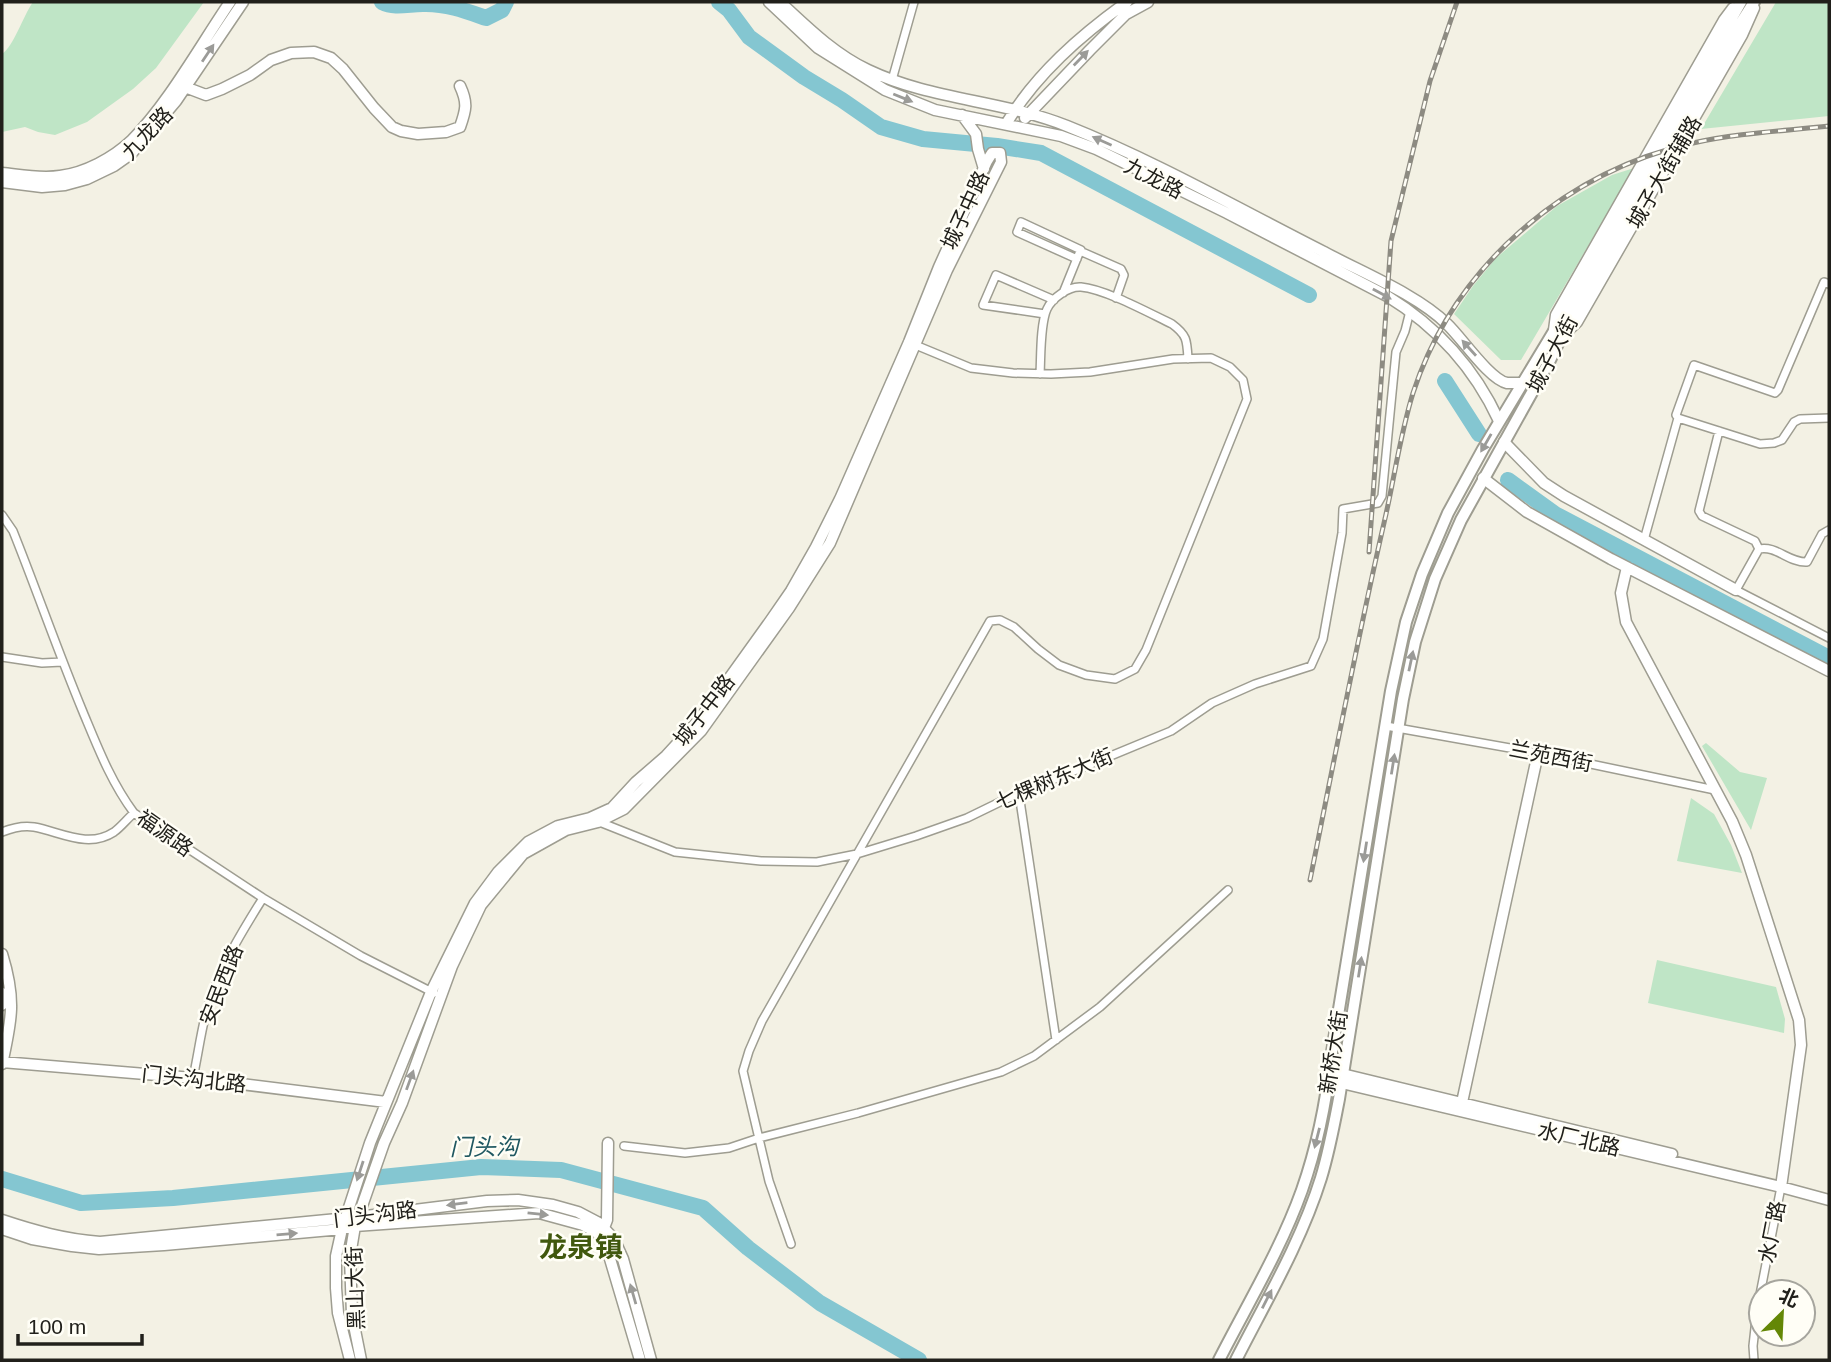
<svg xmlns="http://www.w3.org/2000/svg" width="1831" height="1362" viewBox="0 0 1831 1362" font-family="Arial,'Noto Sans SC',sans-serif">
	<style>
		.green { fill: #bfe5c6 }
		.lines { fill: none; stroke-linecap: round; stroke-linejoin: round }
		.river { stroke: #84c6d1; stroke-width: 16 }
		.street-casing { stroke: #9e9d91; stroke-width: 10 }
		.secondary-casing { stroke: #9e9d91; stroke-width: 13 }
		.primary-casing { stroke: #9e9d91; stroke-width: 14 }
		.street { stroke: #fff; stroke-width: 7 }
		.secondary { stroke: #fff; stroke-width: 10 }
		.primary { stroke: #fff; stroke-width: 10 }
		.rail-casing { stroke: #8d8b82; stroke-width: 5 }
		.rail { stroke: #fffef6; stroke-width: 2.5; stroke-dasharray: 8; stroke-linecap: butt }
		.oneway { fill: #9b9b98 }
		.labels { text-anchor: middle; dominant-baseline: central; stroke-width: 5; stroke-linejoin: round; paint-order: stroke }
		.street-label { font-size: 21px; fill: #21201b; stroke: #fffef6 }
		.water-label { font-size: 23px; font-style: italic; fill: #205861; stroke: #fffef6 }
		.district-label { font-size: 28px; font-weight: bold; fill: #41580e; stroke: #fffef6 }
	</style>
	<rect width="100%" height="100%" fill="#f3f1e4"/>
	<!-- green -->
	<path class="green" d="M33,2H204L156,68L133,89L87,122L55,135L38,132L25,127L2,132V54C14,46 23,16 33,2Z
		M1776,2H1829V116L1701,129Z
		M1634,168L1521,360H1501L1454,314L1473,286L1496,258L1557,206L1612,175Z
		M1706,743L1740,772L1767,778L1751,830L1702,746Z
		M1691,798L1714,814L1731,845L1742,873L1677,861Z
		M1657,960L1776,987L1785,1019L1784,1033L1648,1003Z"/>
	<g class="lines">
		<!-- river -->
		<path class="river" d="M382,2C396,9 411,3 426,4C448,4 466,11 486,18L502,10L506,2
			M719,2L729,10L749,37L804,77L842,100L881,127L923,139L997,146L1041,153L1309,295
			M1445,381L1479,434
			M1508,480L1555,514L1829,658
			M2,1179L81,1203L173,1198L481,1167L561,1170L703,1208L748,1248L820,1303L919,1360"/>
		<defs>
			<path id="street" d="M892,80L914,2
				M1080,251L1121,269L1124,275L1116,298
				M1063,293L1080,251L1081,250L1021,222L1017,232L1077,259
				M1045,314L983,305L996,275L1054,300
				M1040,374C1041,357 1040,324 1047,309C1052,298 1069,286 1081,287C1105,289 1149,313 1172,324C1187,335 1187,340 1188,359
				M1678,418L1760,444L1774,443L1782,440L1794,422L1800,419L1829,418
				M1719,431L1699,511L1702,516L1755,541L1759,549
				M2,515L13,531C37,591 58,652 83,712C98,748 111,782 134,813L263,898L361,956L434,993
				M1829,530L1822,534L1807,562C1789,563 1776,545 1759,549L1736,590L1829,638
				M1644,540L1678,418L1676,415L1694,365L1775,393L1778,390L1824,282L1829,284
				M2,657L42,663L62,662
				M1386,726L1538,753L1715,790
				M1019,794L1056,1040
				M597,821L675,852L761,861L817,862L857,854L916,836L967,818L1004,800L1171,731L1212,703L1255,684L1311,666L1323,639L1342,533L1343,509L1378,503L1382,496L1396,352L1405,331L1410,311
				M2,832C12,828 23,825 34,827C61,832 88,849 114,832C121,827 127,819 134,813
				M193,1078C198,1055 201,1031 207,1009C219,969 241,933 263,898
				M624,1146L685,1153L729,1148L759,1138L858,1113L1001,1072L1034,1056L1100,1007L1228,890
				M791,1244L769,1181L743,1071L749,1051L762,1021L990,621L1000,620L1014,627L1038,649L1059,665L1086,675L1115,679L1135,669L1146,650L1247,399L1243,380L1230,367L1211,358L1173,359L1090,372L1051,374L1013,373L971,368L913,344
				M1754,1360L1753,1346L1757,1310L1781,1187"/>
			<path id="secondary" d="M769,2L818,48L885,90L935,110L1061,136L1096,149L1227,213L1387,296C1436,326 1475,369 1499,421
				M780,2C807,27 834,54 868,70C931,100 1002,100 1067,126C1155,161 1239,209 1324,252C1361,272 1418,295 1447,324C1461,337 1490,380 1507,383C1512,383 1518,383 1523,383
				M185,87L206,95L222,89L250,75L271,60L291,53L314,52L331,58L343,69L374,108L392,127L401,131L418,134L446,132L460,127C466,110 468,103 460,86
				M962,115L976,134L978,149L984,169
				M1025,118L1090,50L1126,14L1148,2
				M1006,124C1036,74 1081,35 1127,2
				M2,173C21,175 40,179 60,176C85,173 113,158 131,141C168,104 200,46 230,2
				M2,182L42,187L65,185L87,179L114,166L131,154L176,101L243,2
				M1554,330L1556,315L1724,20L1733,8
				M1562,336L1577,322L1742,35L1754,8
				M1504,442L1544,483L1564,496L1736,590
				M1483,478L1527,512L1611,559L1829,671
				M1627,567L1621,593L1626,622L1732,821L1746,855L1799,1020L1801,1045L1781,1187
				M2,954C16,999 12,1019 2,1064
				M2,993V1005
				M2,1062L193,1078L386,1102
				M1330,1071L1672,1154
				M1329,1080L1781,1187L1829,1200
				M1461,1107L1538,753
				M2,1220C35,1231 64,1239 100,1242L358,1217L487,1201L518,1200L553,1205L578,1212L599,1223L614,1239L623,1259L651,1360
				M2,1229L32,1239L72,1246L99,1249L164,1245L342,1229L355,1226L539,1213L583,1225L596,1232L605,1242L640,1360
				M602,1233L607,1220L608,1143
				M350,1360L338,1313L336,1288V1256L342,1229L370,1143L431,992L475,903L498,872L528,842L558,826L590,818L612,808L636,782L666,756L700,719L771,620L791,591L816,547L840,499L909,342L939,267L987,161L992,153H1000L1001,162L947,270L830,543L789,608L701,731L624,809L598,822L566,830L523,854L481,905L452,966L402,1103L384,1143L355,1226L350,1256L352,1315L361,1360"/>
			<path id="primary" d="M1219,1360C1247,1305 1281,1249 1302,1190C1317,1147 1326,1103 1331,1058L1391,691L1406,622L1422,574L1448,513L1483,449L1554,331L1741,2
				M1236,1360C1266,1301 1301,1242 1321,1178C1329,1152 1334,1125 1339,1099L1403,699L1415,642L1435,579L1461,520L1550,360L1570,319L1738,27L1754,2"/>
		</defs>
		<!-- street casing -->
		<use href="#street" class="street-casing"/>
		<!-- secondary casing -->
		<use href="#secondary" class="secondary-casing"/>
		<!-- primary casing -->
		<use href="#primary" class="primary-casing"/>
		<!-- street -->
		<use href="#street" class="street"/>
		<!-- secondary -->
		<use href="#secondary" class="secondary"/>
		<!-- primary -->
		<use href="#primary" class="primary"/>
		<defs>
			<path id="rail" d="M1369,552L1391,241L1430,81L1457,2
				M1310,880C1334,761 1357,641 1384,523C1394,480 1400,435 1413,393C1454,267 1564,172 1693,143C1737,133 1784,131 1829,126"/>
		</defs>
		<!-- rail casing -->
		<use href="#rail" class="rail-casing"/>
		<!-- rail -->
		<use href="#rail" class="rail"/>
	</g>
	<!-- one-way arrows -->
	<defs><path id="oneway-solid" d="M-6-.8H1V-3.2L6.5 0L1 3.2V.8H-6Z" transform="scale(1.75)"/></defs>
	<g class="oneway">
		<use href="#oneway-solid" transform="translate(208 53) rotate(-56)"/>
		<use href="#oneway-solid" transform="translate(1081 58) rotate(-46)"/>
		<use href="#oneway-solid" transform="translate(903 98) rotate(22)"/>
		<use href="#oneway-solid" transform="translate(1102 141) rotate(-156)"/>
		<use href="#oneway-solid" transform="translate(1382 294) rotate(29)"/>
		<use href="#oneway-solid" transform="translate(1469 348) rotate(-132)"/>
		<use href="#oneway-solid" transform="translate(1486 443) rotate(120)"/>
		<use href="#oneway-solid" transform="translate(1411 661) rotate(-78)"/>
		<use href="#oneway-solid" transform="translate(1393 764) rotate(-81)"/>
		<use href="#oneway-solid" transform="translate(1365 852) rotate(99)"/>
		<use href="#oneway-solid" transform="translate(1360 967) rotate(-81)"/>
		<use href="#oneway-solid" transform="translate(410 1080) rotate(-70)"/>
		<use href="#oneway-solid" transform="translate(1317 1138) rotate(104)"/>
		<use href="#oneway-solid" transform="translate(360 1171) rotate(108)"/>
		<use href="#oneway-solid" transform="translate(457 1204) rotate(173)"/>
		<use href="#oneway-solid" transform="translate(538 1214) rotate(6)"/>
		<use href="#oneway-solid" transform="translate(287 1234) rotate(-5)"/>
		<use href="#oneway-solid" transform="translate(633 1294) rotate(-106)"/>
		<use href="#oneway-solid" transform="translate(1267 1299) rotate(-63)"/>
	</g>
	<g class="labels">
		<!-- street labels -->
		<g class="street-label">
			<text transform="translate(147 133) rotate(-47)">九龙路</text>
			<text transform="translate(1664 172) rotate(-60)">城子大街辅路</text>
			<text transform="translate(1154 178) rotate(27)">九龙路</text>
			<text transform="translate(965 210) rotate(-65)">城子中路</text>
			<text transform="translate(1552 354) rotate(-62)">城子大街</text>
			<text transform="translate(704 710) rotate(-52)">城子中路</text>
			<text transform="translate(1551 756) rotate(11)">兰苑西街</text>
			<text transform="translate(1054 779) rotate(-23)">七棵树东大街</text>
			<text transform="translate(165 833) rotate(35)">福源路</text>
			<text transform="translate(221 985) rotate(-69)">安民西路</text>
			<text transform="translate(1333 1052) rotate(-81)">新桥大街</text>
			<text transform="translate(194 1079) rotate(6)">门头沟北路</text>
			<text transform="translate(1579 1139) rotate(13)">水厂北路</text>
			<text transform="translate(375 1214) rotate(-7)">门头沟路</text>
			<text transform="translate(1772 1232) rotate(-79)">水厂路</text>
			<text transform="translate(355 1288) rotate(-92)">黑山大街</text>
		</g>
		<!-- water labels -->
		<g class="water-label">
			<text transform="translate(484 1147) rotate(-1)">门头沟</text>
		</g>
		<!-- district labels -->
		<g class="district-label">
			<text x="581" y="1247">龙泉镇</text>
		</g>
	</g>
	<!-- border -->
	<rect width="1831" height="1362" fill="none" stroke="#21201b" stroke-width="7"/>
	<!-- north arrow -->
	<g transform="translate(1782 1313) rotate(24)"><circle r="33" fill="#fffef6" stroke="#a6a59e" stroke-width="2"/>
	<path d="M0-5L12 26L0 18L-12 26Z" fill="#648706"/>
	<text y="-10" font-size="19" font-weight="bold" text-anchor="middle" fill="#21201b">北</text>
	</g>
	<!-- scale -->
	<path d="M18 1334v10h124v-10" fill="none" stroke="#21201b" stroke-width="3.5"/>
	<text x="28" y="1334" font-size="21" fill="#21201b" stroke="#fffef6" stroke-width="5" paint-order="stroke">100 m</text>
</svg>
